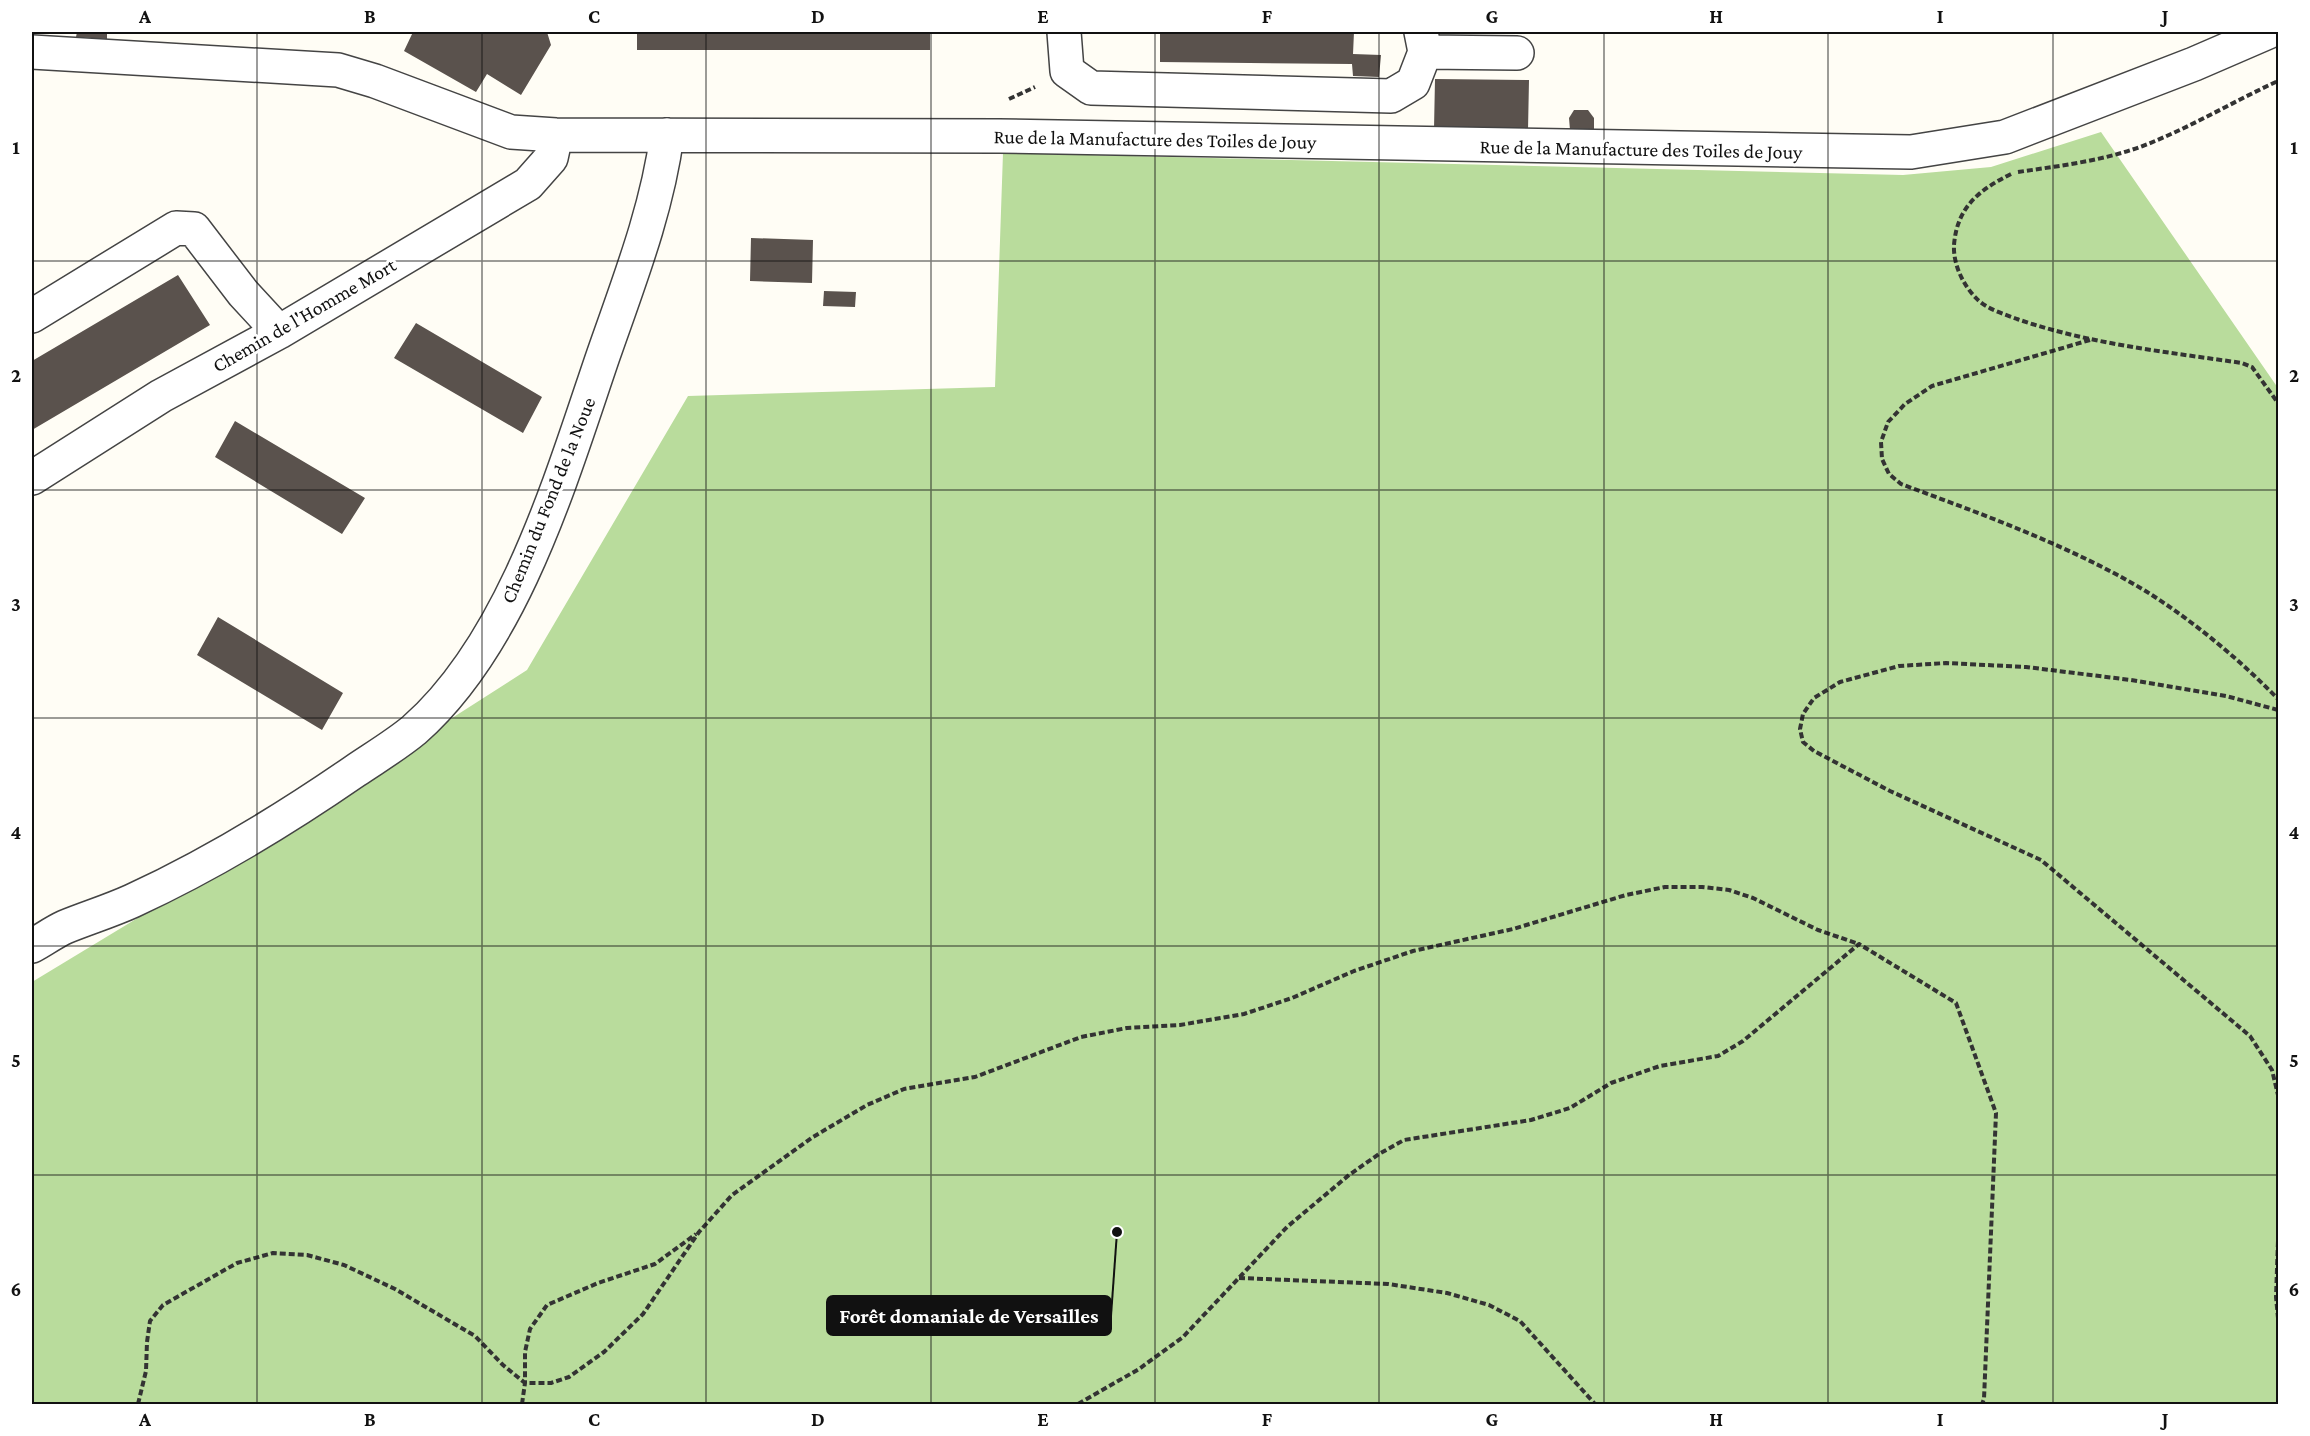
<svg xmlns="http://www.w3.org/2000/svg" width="2310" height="1436" viewBox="0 0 2310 1436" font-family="'Crimson Pro',serif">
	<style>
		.forest { fill: #b9dc9c }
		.building { fill: #5a524d }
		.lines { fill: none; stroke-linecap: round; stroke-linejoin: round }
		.minor-casing { stroke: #444; stroke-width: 36 }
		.path { stroke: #333; stroke-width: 4; stroke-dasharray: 6 3; stroke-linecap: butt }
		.minor { stroke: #fff; stroke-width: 33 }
		.grid { fill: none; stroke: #111; stroke-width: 1.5; stroke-opacity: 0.55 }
		.labels { text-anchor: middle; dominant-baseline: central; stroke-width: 6; stroke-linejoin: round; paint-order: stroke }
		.street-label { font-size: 20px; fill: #111; stroke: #fff }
		.leader { fill: none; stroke: #111; stroke-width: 2 }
		.callout-dot { fill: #111; stroke: #fff; stroke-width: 2 }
		.callout { fill: #111; stroke: #111; stroke-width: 2 }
		.callout-label { font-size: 21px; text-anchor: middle; font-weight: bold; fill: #fff }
		.neatline { fill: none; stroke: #111; stroke-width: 2 }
		.grid-label { font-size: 20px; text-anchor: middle; font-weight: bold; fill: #111 }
	</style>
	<rect width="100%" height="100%" fill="#fffdf5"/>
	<!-- forest -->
	<path class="forest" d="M2101,132L2278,388V1404H32V982L174,896L527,670L688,396L995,387L1003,153L1903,175L1991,167Z"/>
	<!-- building -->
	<path class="building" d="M77,32H107V39L76,37Z
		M413,32H547L551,45L521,95L487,74L476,92L404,51Z
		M637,32H930V50H637Z
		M1160,32H1354L1353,54L1381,55L1379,77L1353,76L1352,64L1160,62Z
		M1435,79L1529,80L1528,130L1434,129Z
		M1574,110H1588L1594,118V131L1570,130L1569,118Z
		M751,238L813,240L812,283L750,281Z
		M178,275L210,325L32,430V361Z
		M824,291L856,292L855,307L823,306Z
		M416,323L542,397L523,433L394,358Z
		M235,421L365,498L342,534L215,457Z
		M218,617L343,693L322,730L197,655Z"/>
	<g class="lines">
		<defs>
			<path id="minor" d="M1064,32L1067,71L1091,88L1391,96L1413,83L1425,52L1421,32
				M32,52L338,70L375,81L511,132L556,135L999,136L1911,152L2005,137L2194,64L2268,32
				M1425,52L1517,53
				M32,316L176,228L194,229L243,293L279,332
				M32,478L161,396L279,332L528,184L551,158L556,135
				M32,946C43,940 54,932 65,927C87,918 110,911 132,901C210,865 284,820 355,771C374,758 396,745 414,730C514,642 561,479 603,356C628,284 657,211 667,135"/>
		</defs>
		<!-- minor casing -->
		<use href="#minor" class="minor-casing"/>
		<!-- path -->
		<path class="path" d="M1009,99L1035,87
			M2018,172C2059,166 2101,161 2140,147C2188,129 2232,102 2278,81
			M2011,174C1979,190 1957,207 1954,245C1953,264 1963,285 1976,298C1986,309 2004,314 2017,319C2089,344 2167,352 2242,363L2252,367L2278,403
			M2090,340L1932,386L1905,404L1888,422L1881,442L1882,459L1889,474L1901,484C1984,515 2068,545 2144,590C2192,620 2239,659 2278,699
			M2278,710L2226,696L2131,680L2026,667L1946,663L1899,666L1840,682L1814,698L1803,714L1800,729L1803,742L1814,751L1890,791L2041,860L2250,1036L2272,1070L2278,1095
			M2278,1241L2276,1297L2278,1318
			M1239,1278L1388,1284L1447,1293L1489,1305L1520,1321L1595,1404
			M138,1404L146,1371L147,1342L150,1321L163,1305L237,1263L273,1253L307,1255L344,1265L395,1289L475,1336L503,1365L525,1383H551L569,1377L604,1352L643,1314L699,1232L732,1195L813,1137L867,1105L904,1089L975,1077L1081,1037L1127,1028L1180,1025L1244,1014L1292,998L1354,971L1413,951L1513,929L1626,895L1665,887H1702L1729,890L1753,898L1818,930L1859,944
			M522,1404L525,1383V1352L530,1329L547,1305L598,1283L655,1264L696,1234
			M1078,1404L1139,1369L1183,1337L1287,1227L1349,1175L1379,1154L1404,1140L1531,1120L1570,1108L1611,1083L1660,1066L1718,1056L1743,1041L1859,944L1956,1003L1996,1113L1984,1399L1982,1404"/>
		<!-- minor -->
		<use href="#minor" class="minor"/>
	</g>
	<!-- grid -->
	<path class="grid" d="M257,32V1404M482,32V1404M706,32V1404M931,32V1404M1155,32V1404M1379,32V1404M1604,32V1404M1828,32V1404M2053,32V1404M32,261H2278M32,490H2278M32,718H2278M32,946H2278M32,1175H2278"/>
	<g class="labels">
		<!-- street labels -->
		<g class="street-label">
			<text transform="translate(1155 139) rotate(1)">Rue de la Manufacture des Toiles de Jouy</text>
			<text transform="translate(1641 149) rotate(1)">Rue de la Manufacture des Toiles de Jouy</text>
			<text transform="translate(304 315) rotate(-30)">Chemin de l'Homme Mort</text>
			<text transform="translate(548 500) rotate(-68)">Chemin du Fond de la Noue</text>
		</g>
	</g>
	<!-- callouts -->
	<path class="leader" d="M1117 1232L1111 1316"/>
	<circle class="callout-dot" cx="1117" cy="1232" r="6"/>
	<rect class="callout" x="827" y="1296" width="284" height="39" rx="6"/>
	<g class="callout-label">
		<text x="969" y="1323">Forêt domaniale de Versailles</text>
	</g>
	<!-- border -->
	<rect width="2310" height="1436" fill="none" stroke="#ffffff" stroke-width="66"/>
	<rect x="33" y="33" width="2244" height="1370" class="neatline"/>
	<g class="grid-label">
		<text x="145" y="23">A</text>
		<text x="370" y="23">B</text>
		<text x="594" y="23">C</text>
		<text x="818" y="23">D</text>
		<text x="1043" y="23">E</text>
		<text x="1267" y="23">F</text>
		<text x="1492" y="23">G</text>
		<text x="1716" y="23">H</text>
		<text x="1940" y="23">I</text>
		<text x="2165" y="23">J</text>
		<text x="16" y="154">1</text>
		<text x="2294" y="154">1</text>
		<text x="16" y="382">2</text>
		<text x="2294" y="382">2</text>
		<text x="16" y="611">3</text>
		<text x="2294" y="611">3</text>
		<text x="16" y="839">4</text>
		<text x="2294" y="839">4</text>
		<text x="16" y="1067">5</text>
		<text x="2294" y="1067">5</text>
		<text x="16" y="1296">6</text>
		<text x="2294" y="1296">6</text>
		<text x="145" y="1426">A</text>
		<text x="370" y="1426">B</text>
		<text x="594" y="1426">C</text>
		<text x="818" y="1426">D</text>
		<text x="1043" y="1426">E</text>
		<text x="1267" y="1426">F</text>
		<text x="1492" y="1426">G</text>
		<text x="1716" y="1426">H</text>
		<text x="1940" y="1426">I</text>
		<text x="2165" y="1426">J</text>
	</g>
</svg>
